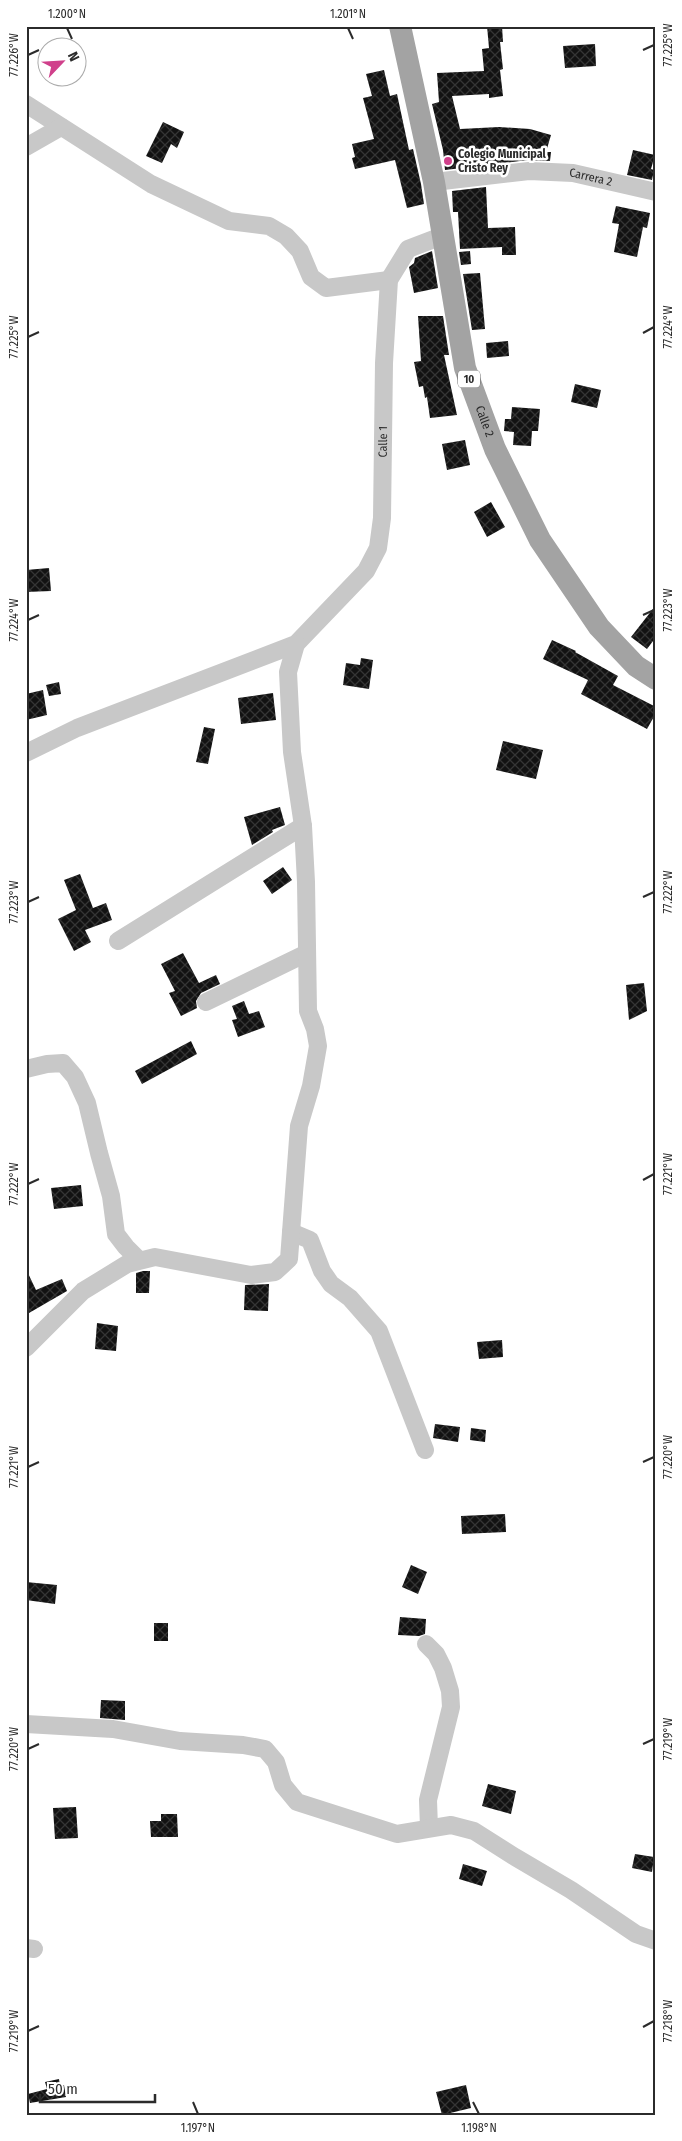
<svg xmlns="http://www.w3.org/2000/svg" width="682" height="2141" viewBox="0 0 682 2141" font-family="'Fira Sans Condensed',sans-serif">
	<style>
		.building { fill: url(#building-cross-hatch) }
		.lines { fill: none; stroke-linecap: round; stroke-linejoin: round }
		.minor { stroke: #c8c8c8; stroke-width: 18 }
		.major { stroke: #a3a3a3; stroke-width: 22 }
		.ticks { fill: none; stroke: #2b2b2b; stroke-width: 2 }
		.poi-dot { fill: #d0408b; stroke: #fff; stroke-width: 2 }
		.labels { text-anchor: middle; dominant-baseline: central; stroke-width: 5; stroke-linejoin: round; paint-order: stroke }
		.shield { fill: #fff; stroke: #6b6b6b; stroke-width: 1 }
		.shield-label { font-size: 11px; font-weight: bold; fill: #2b2b2b }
		.poi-label { font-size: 12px; font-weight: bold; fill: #2b2b2b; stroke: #fff; text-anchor: start }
		.street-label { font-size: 12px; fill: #2b2b2b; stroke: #fff }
		.neatline { fill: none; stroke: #2b2b2b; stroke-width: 2 }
		.ticks-label { font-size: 12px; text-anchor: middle; fill: #2b2b2b }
	</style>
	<defs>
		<pattern id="building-cross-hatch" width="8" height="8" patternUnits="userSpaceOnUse" patternTransform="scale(1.25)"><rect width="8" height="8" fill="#121212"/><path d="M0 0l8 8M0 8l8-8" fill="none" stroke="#353535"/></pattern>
	</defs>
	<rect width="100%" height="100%" fill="#fff"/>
	<!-- building -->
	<path class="building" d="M487,26H502L503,42H500L503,69L500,70L503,96L489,98V94L452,96L460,129L499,127L530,129L551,135L546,152H551L550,161L528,160L445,170L443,150L432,104L439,102L437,73L484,71L482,49L489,48Z
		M595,44L596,66L565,68L563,46Z
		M384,70L390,96L397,94L409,150L413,149L421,184L424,204L407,208L395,160L355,169L352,158L355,157L352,144L374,139L363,98L372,96L366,74Z
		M163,122L184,132L177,148L171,144L162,163L146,156Z
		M633,150L655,155L651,169L654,170L652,180L627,175Z
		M486,187L488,228L515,227L516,255H502V247L460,249L458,212H453L452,191Z
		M616,206L650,213L647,228L643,227L637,257L614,252L619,224L612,223Z
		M432,251L438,288L414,293L409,267L414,263L415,258Z
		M470,251L471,264L461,265L459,252Z
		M480,273L485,329L472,330L463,274Z
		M418,316H443L449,355H444L457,415L430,418L427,397L425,398L423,386L419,387L414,362L421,361Z
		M508,341L509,356L487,358L486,343Z
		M575,384L601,390L597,408L571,402Z
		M512,407L540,409L538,431H532L531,446L513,445L514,432L504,431L505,419H511Z
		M465,440L470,465L447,470L442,444Z
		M491,502L505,527L487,537L474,512Z
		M49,568L51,591L26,592V570Z
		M656,605V637L647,649L631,637Z
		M552,640L576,651L575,652L618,676L613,685L656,707V713L647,729L581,694L588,680L543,659Z
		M361,658L373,660L369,689L343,685L346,663L360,665Z
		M59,682L61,694L49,696L46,685Z
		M43,690L47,715L26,720V694Z
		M273,693L276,720L241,724L238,698Z
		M204,727L215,729L208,764L196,762Z
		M503,741L543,750L536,779L496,770Z
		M280,807L285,825L272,830L273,832L252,845L244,817Z
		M283,867L292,880L272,894L263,881Z
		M80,874L93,908L106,903L112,920L85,930L91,942L74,951L58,919L76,910L64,880Z
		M183,953L199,983L216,975L220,984L201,993L196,1001L197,1008L181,1016L169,993L175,991L161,964Z
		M644,983L647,1011L629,1020L626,985Z
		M244,1001L249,1014L259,1011L265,1027L238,1037L232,1020L237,1019L232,1006Z
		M191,1041L197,1054L142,1084L135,1071Z
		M81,1185L83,1206L54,1209L51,1188Z
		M26,1269L36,1290L62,1279L67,1291L29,1313L26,1306Z
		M143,1271H150L149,1293H136V1273Z
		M269,1284L268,1311L244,1310L245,1285Z
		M97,1323L118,1326L116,1351L95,1349Z
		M502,1340L503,1357L479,1359L477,1342Z
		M435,1424L460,1427L458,1442L433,1438Z
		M471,1428L486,1430L485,1442L470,1440Z
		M505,1514L506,1532L462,1534L461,1516Z
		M411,1565L427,1572L418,1594L402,1587Z
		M26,1582L57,1585L55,1604L26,1600Z
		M400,1617L426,1619L425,1634L419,1636L398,1635Z
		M154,1623H168V1641H154Z
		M101,1700L125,1701V1720L100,1718Z
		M488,1784L516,1791L511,1814L482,1806Z
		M76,1807L78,1838L55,1839L53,1808Z
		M161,1814H177L178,1837H151L150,1821H161Z
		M635,1854L654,1857L652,1872L632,1868Z
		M463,1864L487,1871L482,1886L459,1879Z
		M59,2079L60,2086L64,2085L66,2097L30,2103L28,2094L47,2089L45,2082Z
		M466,2085L471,2108L442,2115L436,2092Z"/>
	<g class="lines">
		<!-- minor -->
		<g class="minor">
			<path d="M26,104L151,184L229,221L269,226L286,236L300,251L311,277L326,288L389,280"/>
			<path d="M26,147L61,127"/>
			<path id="s1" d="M434,182L529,171L573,173L656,192"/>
			<path id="s2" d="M26,753L77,728L296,644L366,571L378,548L382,518L384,363L389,280L408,249L442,236"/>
			<path d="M118,941L303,826"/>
			<path d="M206,1002L307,953"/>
			<path d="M26,1069L47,1064L63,1063L75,1077L87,1103L99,1153L111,1196L116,1234L126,1247L139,1260"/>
			<path d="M291,1232L310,1240L322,1271L331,1284L350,1298L379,1331L425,1450"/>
			<path d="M26,1348L83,1291L127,1264L155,1257L251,1275L275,1272L289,1259L299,1126L311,1086L318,1046L315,1029L308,1011L306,882L303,826L292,752L288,672L296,644"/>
			<path d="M426,1644L436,1654L443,1668L450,1691L451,1707L428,1800L429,1828"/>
			<path d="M26,1724L113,1729L180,1741L243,1745L265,1749L276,1762L283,1785L297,1802L397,1834L451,1825L474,1831L515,1857L571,1890L636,1934L656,1941"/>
			<path d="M26,1948L34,1949"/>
		</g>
		<!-- major -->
		<path class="major" id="s3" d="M400,26L434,182L465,368L495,449L540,540L599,627L636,666L656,679"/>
	</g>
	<!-- ticks -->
	<path class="ticks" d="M67,28L72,39M348,28L353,39M643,50L654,45M28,55L39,50M643,333L654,327M28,337L39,332M643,615L654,610M28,620L39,615M643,897L654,892M28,902L39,897M643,1180L654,1174M28,1184L39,1179M643,1462L654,1457M28,1467L39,1462M643,1744L654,1739M28,1749L39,1744M643,2027L654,2021M28,2031L39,2026M193,2102L198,2114M473,2102L479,2114"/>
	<!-- markers -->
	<circle class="poi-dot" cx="448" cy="161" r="5"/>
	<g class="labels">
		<!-- shield labels -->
		<rect class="shield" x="458" y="370.5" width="22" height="17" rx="4"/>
		<g class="shield-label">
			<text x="469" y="379">10</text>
		</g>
		<!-- poi labels -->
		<g class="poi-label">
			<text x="458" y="154">Colegio Municipal<tspan x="458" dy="14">Cristo Rey</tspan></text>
		</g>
		<!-- street labels -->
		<g class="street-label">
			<text stroke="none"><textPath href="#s1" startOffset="158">Carrera 2</textPath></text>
			<text stroke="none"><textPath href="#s3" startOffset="405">Calle 2</textPath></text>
			<text stroke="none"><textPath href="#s2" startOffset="525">Calle 1</textPath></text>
		</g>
	</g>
	<!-- border -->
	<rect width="682" height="2141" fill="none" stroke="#ffffff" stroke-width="55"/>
	<!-- north arrow -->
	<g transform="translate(62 62) rotate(65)"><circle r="24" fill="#ffffff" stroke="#aaaaaa"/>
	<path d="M0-4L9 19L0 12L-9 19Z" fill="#d0408b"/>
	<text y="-8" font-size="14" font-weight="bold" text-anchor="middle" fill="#2b2b2b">N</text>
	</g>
	<!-- scale -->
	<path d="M40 2094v8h115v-8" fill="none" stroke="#2b2b2b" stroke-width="2.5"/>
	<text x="48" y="2094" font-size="15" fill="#2b2b2b" stroke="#ffffff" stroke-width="4" paint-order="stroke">50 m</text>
	<rect x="28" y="28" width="626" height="2086" class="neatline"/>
	<g class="ticks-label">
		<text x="67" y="18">1.200°N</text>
		<text x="348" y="18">1.201°N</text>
		<text transform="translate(668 45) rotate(-90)" y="4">77.225°W</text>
		<text transform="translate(14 55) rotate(-90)" y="4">77.226°W</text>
		<text transform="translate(668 327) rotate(-90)" y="4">77.224°W</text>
		<text transform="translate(14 337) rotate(-90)" y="4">77.225°W</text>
		<text transform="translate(668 610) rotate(-90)" y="4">77.223°W</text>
		<text transform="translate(14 620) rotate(-90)" y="4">77.224°W</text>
		<text transform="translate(668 892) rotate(-90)" y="4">77.222°W</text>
		<text transform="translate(14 902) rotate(-90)" y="4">77.223°W</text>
		<text transform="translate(668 1174) rotate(-90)" y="4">77.221°W</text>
		<text transform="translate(14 1184) rotate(-90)" y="4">77.222°W</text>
		<text transform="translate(668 1457) rotate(-90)" y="4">77.220°W</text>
		<text transform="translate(14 1467) rotate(-90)" y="4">77.221°W</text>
		<text transform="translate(668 1739) rotate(-90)" y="4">77.219°W</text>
		<text transform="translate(14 1749) rotate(-90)" y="4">77.220°W</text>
		<text transform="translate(668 2021) rotate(-90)" y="4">77.218°W</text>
		<text transform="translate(14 2031) rotate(-90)" y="4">77.219°W</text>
		<text x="198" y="2132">1.197°N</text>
		<text x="479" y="2132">1.198°N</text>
	</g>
</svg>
